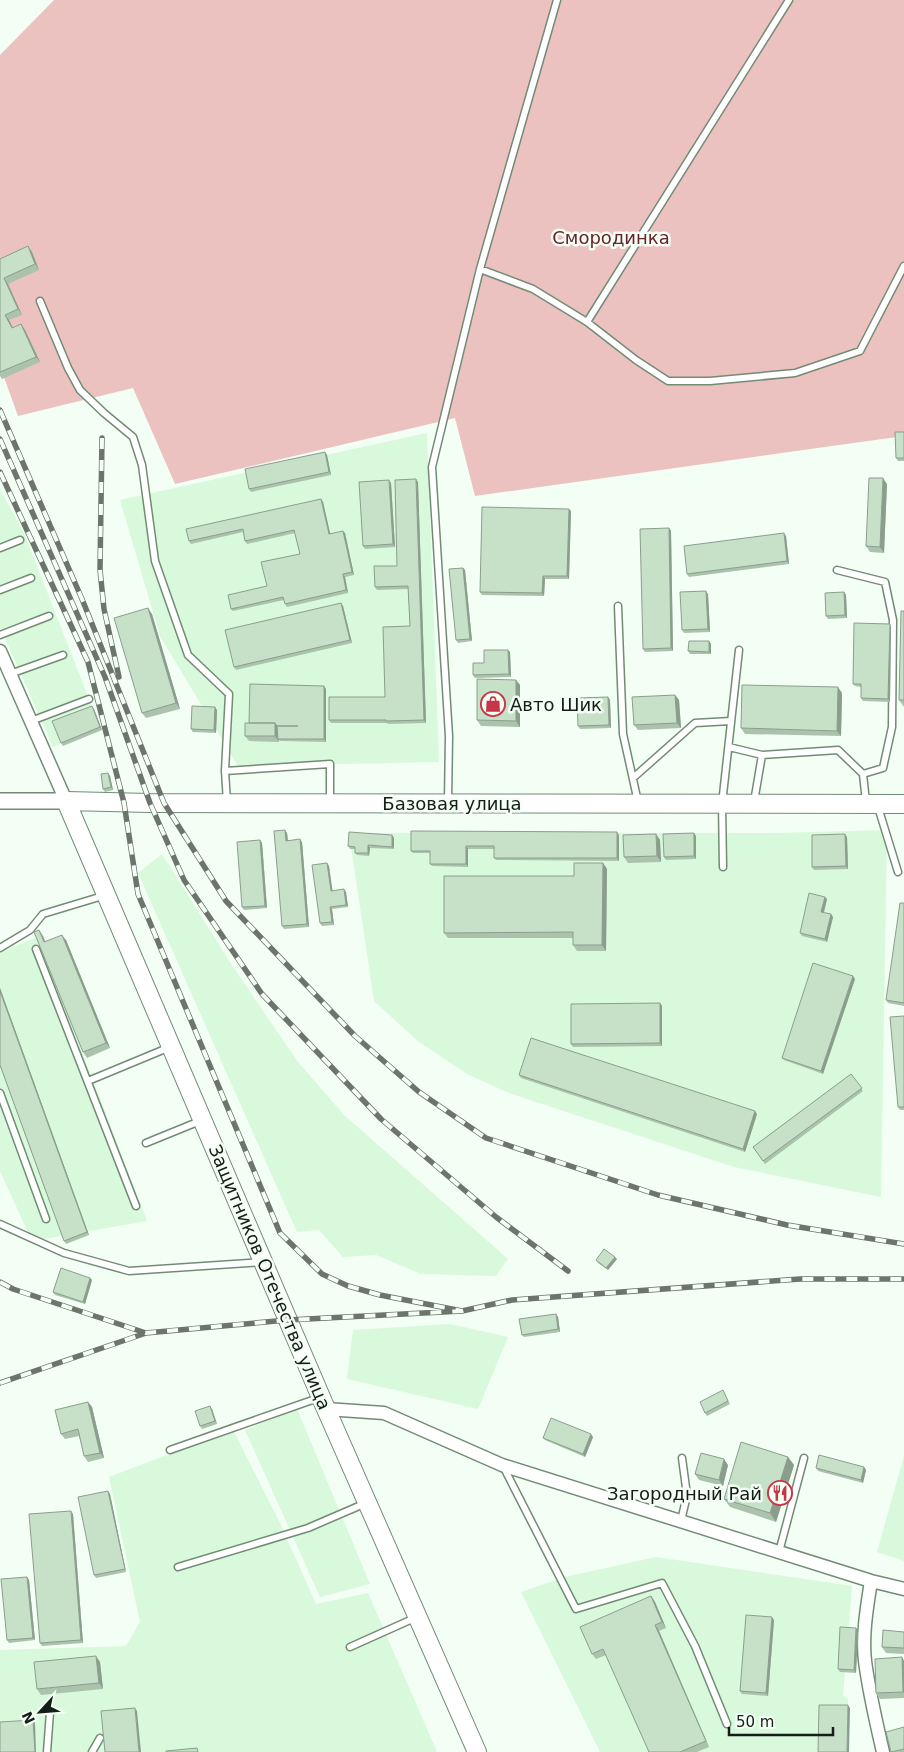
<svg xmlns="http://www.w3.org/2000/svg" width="904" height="1752" viewBox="0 0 904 1752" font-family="'DejaVu Sans',sans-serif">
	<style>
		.built { fill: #d8f9db }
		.green { fill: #ecc2c1 }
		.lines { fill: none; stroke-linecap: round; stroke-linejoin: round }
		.service-casing { stroke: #738b75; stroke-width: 9 }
		.minor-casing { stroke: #738b75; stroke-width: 15 }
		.tertiary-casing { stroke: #738b75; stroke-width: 18 }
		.secondary-casing { stroke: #738b75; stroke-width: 20 }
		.service { stroke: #fff; stroke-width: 6 }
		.minor { stroke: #fff; stroke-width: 12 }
		.tertiary { stroke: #fff; stroke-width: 15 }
		.secondary { stroke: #fff; stroke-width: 18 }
		.rail-casing { stroke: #6b756c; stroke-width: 5.5 }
		.rail { stroke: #f3fef4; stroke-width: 4; stroke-dasharray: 11; stroke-linecap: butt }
		.wall { fill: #abc2ad }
		.shaded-wall { fill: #8b9e8d }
		.building { fill: #c7e1c9; stroke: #8b9e8d }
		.labels { text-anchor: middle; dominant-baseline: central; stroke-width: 5; stroke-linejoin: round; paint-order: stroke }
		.park-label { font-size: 18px; fill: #682328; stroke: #f3fef4 }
		.poi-label { font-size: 18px; fill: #151e16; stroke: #f3fef4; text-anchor: start }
		.street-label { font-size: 18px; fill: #151e16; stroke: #f3fef4 }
	</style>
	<rect width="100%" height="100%" fill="#f3fef4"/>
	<!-- built -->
	<path class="built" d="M427,433L439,762L238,766L160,636L120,500Z
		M0,489L24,533L100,727L53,747L0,627Z
		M887,830L881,1197L734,1167L509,1093L467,1074L418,1041L374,1001L349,833H778Z
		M162,854L233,967L298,1062L344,1115L508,1259L496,1276L421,1274L376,1255L343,1257L319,1230L297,1232L138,873Z
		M38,937L147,1221L32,1241L0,1171V952Z
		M450,1324L508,1337L478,1409L347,1379L353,1330Z
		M297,1409L370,1584L320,1597L245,1430Z
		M233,1430L279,1521L316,1604L368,1593L437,1752H0V1650L126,1646L140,1622L109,1477Z
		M904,1456V1561L877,1552Z
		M656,1557L852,1586L843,1696L848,1699L847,1752H600L521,1592L565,1577Z"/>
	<!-- green -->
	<path class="green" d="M54,0H904V436L475,496L455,418L175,484L133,388L18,416L0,366V55Z"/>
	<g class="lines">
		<defs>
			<path id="service" d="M480,269L533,289L587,322L636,360L668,381H710L795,373L860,351L904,266
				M40,301L68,368L80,390L104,413L133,437L142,465L155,561L188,655L229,694L225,771L227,802
				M587,322L789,0
				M0,548L20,540
				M837,570L885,582L893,620L892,727L883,768L863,774
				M0,590L31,578
				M618,606L623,734L638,802
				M0,635L49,616
				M10,674L63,655
				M31,721L89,699
				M729,747L762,755
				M225,771L330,764V802
				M633,778L695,723L731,721
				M448,802L449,736L432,467L480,269L557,0
				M754,802L762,755L838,750L863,774L866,802
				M878,807L898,872
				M723,867L722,804L739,650
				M0,948L30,930L43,914L106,895
				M36,949L136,1206
				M88,1081L170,1047
				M0,1093L46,1219
				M146,1143L200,1121
				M0,1224L64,1253L129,1271L262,1262
				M170,1450L321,1397
				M503,1466L576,1609L662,1583L695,1646L727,1724
				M681,1521L687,1495L682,1458
				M779,1552L804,1458
				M178,1567L308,1528L366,1503
				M350,1647L417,1617
				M47,1752L50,1712
				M92,1752L100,1738"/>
			<path id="minor" d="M0,651L66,801
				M326,1409L384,1413L502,1465L871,1581L904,1589
				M871,1581C867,1607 862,1635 865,1661C869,1692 876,1722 883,1752"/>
			<path id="tertiary" d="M0,801H66"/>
			<path id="secondary" d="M477,1752L326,1409L66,801L150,803L904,804"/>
		</defs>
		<!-- service casing -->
		<use href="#service" class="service-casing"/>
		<!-- minor casing -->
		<use href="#minor" class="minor-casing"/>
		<!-- tertiary casing -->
		<use href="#tertiary" class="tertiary-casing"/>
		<!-- secondary casing -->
		<use href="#secondary" class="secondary-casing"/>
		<!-- service -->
		<use href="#service" class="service"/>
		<!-- minor -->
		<use href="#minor" class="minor"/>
		<!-- tertiary -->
		<use href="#tertiary" class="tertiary"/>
		<!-- secondary -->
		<use href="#secondary" class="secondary"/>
		<defs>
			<path id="rail" d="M0,410L82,599L164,803L226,901L355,1036L419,1092L486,1138L658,1195L787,1225L904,1244
				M102,438L100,570L104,609L119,677
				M0,439L105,677L150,803L184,880L262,994L381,1119L496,1217L568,1271
				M0,472L88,662L124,803L138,894L280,1233L322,1274L348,1286L380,1295L462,1311
				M0,1282L13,1289L146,1333L288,1320L462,1311L512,1300L800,1279H904
				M0,1383L146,1333"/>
		</defs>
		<!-- rail casing -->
		<use href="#rail" class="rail-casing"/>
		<!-- rail -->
		<use href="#rail" class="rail"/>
	</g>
	<!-- wall -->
	<path class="wall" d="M28,246L32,252L39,270L8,284L22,315L9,320L13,328L21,324L25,330L40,362L2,379L0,376V259Z
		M904,432V461H898L896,458Z
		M325,452L327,455L331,475L251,492L249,489Z
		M418,482L426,723L388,724L387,723H331L329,720L385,697L410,626L408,589L377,590L375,587L397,566Z
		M391,483L395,547L365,549L363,546Z
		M887,484L884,553L870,552L866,546Z
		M321,499L323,502L330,534L345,533L354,575L345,577L348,593L287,607L285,604L284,600L233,611L231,609L267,586L300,554L295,533L247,544L245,541L243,532L191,544L189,541Z
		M571,511L569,579H545L544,596L482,595L480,592Z
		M669,528L671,531L673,651L645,652L643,649Z
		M786,536L789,564L689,577L687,574Z
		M463,568L465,570L472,641L458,643L456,640Z
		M844,592L846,595L847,618L828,619L826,616Z
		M708,594L710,632L684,633L682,630Z
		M343,606L352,643L236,670L234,667Z
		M904,611V707L899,700Z
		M152,614L180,709L146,718L142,713Z
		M891,627L890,702L863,701L861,698V687L855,686L853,684Z
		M709,641L711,644V654H690L688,651Z
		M508,650L510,652L511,677L475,678L473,675L484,663Z
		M516,680L520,685V727L481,726L477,720Z
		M326,689V742L280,741L279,740V742L249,741L245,736Z
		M842,693L841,736L745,734L741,728Z
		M675,695L679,700L681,728L638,730L634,725Z
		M608,697L610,700L611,728L580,729L578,726Z
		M94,709L102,730L63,746L61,743Z
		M217,710L216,733L193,732L191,729Z
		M108,773L110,776L113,790L105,792L103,789Z
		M285,830L287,833L288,840L302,842L309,927L284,929L282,926Z
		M411,831L619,835V861L496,860L494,858V849H468V867L432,866L430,864V853H413L411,851Z
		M656,834L660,840L661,862L628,863L624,857Z
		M392,835L394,838V849L370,848L369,856L357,855L355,853V849H350L348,846Z
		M696,836V859L666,860L664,857Z
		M847,837L848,869L814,870L812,867Z
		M260,840L262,843L267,908L244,910L242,907Z
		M327,863L329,866L332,891L346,892L348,907L332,909L334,925L322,926L320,923Z
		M603,863L607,869L606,951H577L573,945V938H448L444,933Z
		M827,899L824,913L833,917L827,942L802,936L800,933Z
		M904,903V1006L888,1003L886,1000Z
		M43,936L45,941L66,940L110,1048L87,1058L83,1052Z
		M855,979L823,1074L784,1060L782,1058Z
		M0,988L89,1235L66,1244L64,1241L0,1065Z
		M660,1003L662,1006V1046L573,1047L571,1044Z
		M904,1016V1110H900L898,1107Z
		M851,1074L863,1091L765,1164L753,1147Z
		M519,1075L757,1114L745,1152L521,1078Z
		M617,1259L608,1270L598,1263L596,1260Z
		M90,1278L92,1280L85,1304L55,1295L53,1292Z
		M556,1314L558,1317L560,1332L524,1337L522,1335Z
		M723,1390L730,1404L707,1416L705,1413Z
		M88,1402L92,1407L104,1458L88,1462L84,1456L79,1436L65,1439L61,1434Z
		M212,1409L217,1424L202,1429L200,1426Z
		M593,1437L585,1457L545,1440L543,1438Z
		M788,1457L794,1465L776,1522L730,1507L724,1499Z
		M728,1465L723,1486L699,1480L695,1474Z
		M864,1467L866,1470L863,1483L818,1471L816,1468Z
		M108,1491L110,1494L126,1572L96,1578L94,1575Z
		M73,1514L83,1643L42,1646L40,1643Z
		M27,1577L29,1580L35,1640L9,1643L7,1640Z
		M651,1596L655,1602L666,1628L659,1631L709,1747L697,1752H649L606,1655L596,1659L592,1654Z
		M774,1620L768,1696L742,1694L740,1691Z
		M858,1630L856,1673L840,1672L838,1669Z
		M904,1632V1654L886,1653L882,1647Z
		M902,1657L904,1661V1698L880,1699L876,1693Z
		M100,1662L103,1689L41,1695L37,1689Z
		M904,1727V1752H891Z"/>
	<!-- shaded-wall -->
	<path class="shaded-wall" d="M28,246L32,252L39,270L35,264Z
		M4,278L8,284L22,315L18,309Z
		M5,315L9,320L16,334L12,328Z
		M21,324L25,330L40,362L36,357Z
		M325,452L327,455L331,475L329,472Z
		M883,478L887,484L884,553L880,547Z
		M416,479L418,482L426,723L424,720Z
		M389,480L391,483L395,547L393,544Z
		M321,499L323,502L331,537L329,534Z
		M569,509L571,511L569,579L567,576Z
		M669,528L671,531L673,651L671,648Z
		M343,531L345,533L354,575L352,572Z
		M784,533L786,536L789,564L787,561Z
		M463,568L465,570L472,641L470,639Z
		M343,574L345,577L348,593L346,590Z
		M543,576L545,579L544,596L542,593Z
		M706,591L708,594L710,632L708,629Z
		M844,592L846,595L847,618L845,615Z
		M341,603L343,606L352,643L350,640Z
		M148,608L152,614L180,709L176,703Z
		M890,624L891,627L890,702L888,699Z
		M709,641L711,644V654L709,652Z
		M508,650L510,652L511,677L509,674Z
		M516,680L520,685V727L516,721Z
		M324,686L326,689V742L324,739Z
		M838,687L842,693L841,736L837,731Z
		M675,695L679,700L681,728L677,723Z
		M608,697L610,700L611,728L609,725Z
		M92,706L94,709L102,730L100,727Z
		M215,707L217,710L216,733L214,730Z
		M275,723L279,729L278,739L279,742L275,736Z
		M108,773L110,776L113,790L111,787Z
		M285,830L287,833L288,843L286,841Z
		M617,832L619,835V861L617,858Z
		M694,833L696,836V859L694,856Z
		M656,834L660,840L661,862L657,856Z
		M845,834L847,837L848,869L846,866Z
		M392,835L394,838V849L392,847Z
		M300,839L302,842L309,927L307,924Z
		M260,840L262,843L267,908L265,906Z
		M368,845L370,848L369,856L368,853Z
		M466,846L468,849V867L466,864Z
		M327,863L329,866L333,894L331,891Z
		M603,863L607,869L606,951L602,945Z
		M344,889L346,892L348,907L346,905Z
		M825,897L827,899L823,915L821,912Z
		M330,907L332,909L334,925L332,922Z
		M831,914L833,917L827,942L825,939Z
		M39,930L43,936L48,948L44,942Z
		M62,935L66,940L110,1048L106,1043Z
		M853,976L855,979L823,1074L821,1071Z
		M0,988L89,1235L87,1232L0,991Z
		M660,1003L662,1006V1046L660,1043Z
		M755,1111L757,1114L745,1152L743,1149Z
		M615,1257L617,1259L608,1270L606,1268Z
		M90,1278L92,1280L85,1304L83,1302Z
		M556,1314L558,1317L560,1332L558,1329Z
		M88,1402L92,1407L104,1458L100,1453Z
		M210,1406L212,1409L217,1424L215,1421Z
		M591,1434L593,1437L585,1457L583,1454Z
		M788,1457L794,1465L776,1522L770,1513Z
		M724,1459L728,1465L723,1486L719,1480Z
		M864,1467L866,1470L863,1483L861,1480Z
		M108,1491L110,1494L126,1572L125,1569Z
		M71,1511L73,1514L83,1643L81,1640Z
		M27,1577L29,1580L35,1640L33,1638Z
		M651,1596L655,1602L666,1628L662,1622Z
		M772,1617L774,1620L768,1696L766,1693Z
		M655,1625L659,1631L709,1747L706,1741Z
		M856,1628L858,1630L856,1673L854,1670Z
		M96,1656L100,1662L103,1689L99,1683Z
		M902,1657L904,1661V1693L903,1692Z
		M848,1705L850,1708L849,1752H847Z
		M135,1708L137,1711L141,1752H139Z
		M33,1720L35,1723L36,1752H35Z"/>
	<!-- building -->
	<path class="building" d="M28,246L35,264L4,278L18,309L5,315L12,328L21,324L36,357L0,372V259Z
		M895,432H904V458H896Z
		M325,452L329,472L249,489L245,469Z
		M869,478H883L880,547L866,546Z
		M416,479L424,720L386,721V720H329V697H385L383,627L410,626L408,586L375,587L374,566H397L395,480Z
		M389,480L393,544L363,546L359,482Z
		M321,499L329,534L343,531L352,572L343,574L346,590L285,604L283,597L231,609L228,595L267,586L261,562L300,554L294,530L245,541L243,529L189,541L186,529Z
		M482,507L569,509L567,576H543L542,593L480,592Z
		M669,528L671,648L643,649L640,529Z
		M784,533L787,561L687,574L684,546Z
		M463,568L470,639L456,640L449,569Z
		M706,591L708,629L682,630L680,592Z
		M844,592L845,615L826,616L825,593Z
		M341,603L350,640L234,667L225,630Z
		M148,608L176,703L142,713L114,618Z
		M901,611H904V700H899Z
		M854,623L890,624L888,699L861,698V684H853Z
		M689,641H709V652L688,651Z
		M484,650H508L509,674L473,675V663H484Z
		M477,679L516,680V721L477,720Z
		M250,684L324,686V739H278L277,726H298H277L275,723H249Z
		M742,685L838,687L837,731L741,728Z
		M675,695L677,723L634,725L632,697Z
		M608,697L609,725L578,726L577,698Z
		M92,706L100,727L61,743L52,721Z
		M192,706L215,707L214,730L191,729Z
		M245,723H275V736H245Z
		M108,773L111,787L103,789L101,774Z
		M285,830L286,841L300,839L307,924L282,926L274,831Z
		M411,831L617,832V858H494V846H466V864H430V851H411Z
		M349,832L392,835V847L368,845V853H355V847L348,846Z
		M694,833V856L664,857L663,834Z
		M656,834L657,856L624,857L623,835Z
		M845,834L846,866L812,867V835Z
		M260,840L265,906L242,907L237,842Z
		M327,863L331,891L344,889L346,905L330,907L332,922L320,923L312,865Z
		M574,863H603L602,945H573V932L444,933V876H574Z
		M809,893L825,897L821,912L831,914L825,939L800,933Z
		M900,903H904V1003L886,1000Z
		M39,930L44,942L62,935L106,1043L83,1052L34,932Z
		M813,963L853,976L821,1071L782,1058Z
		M0,991L87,1232L64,1241L0,1065Z
		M660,1003V1043L571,1044V1004Z
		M904,1016V1107H898L890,1017Z
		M531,1038L755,1111L743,1149L519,1075Z
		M851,1074L862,1088L763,1161L753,1147Z
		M604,1249L615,1257L606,1268L596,1260Z
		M61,1268L90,1278L83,1302L53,1292Z
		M556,1314L558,1329L522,1335L519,1319Z
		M723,1390L728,1401L705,1413L700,1402Z
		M88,1402L100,1453L84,1456L78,1429L61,1434L55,1410Z
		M210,1406L215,1421L200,1426L195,1411Z
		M551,1418L591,1434L583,1454L543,1438Z
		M741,1442L788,1457L770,1513L724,1499Z
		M701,1453L724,1459L719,1480L695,1474Z
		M819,1455L864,1467L861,1480L816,1468Z
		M108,1491L125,1569L94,1575L78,1497Z
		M71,1511L81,1640L40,1643L29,1514Z
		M27,1577L33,1638L7,1640L1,1579Z
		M651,1596L662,1622L655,1625L706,1741L680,1752H649L603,1649L592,1654L580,1627Z
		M746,1615L772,1617L766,1693L740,1691Z
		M840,1627L856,1628L854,1670L838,1669Z
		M883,1630L904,1632V1648L882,1647Z
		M96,1656L99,1683L37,1689L34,1662Z
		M902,1657L903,1692L876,1693L875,1659Z
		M819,1705H848L847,1752H818Z
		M135,1708L139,1752H105L101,1711Z
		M33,1720L35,1752H0V1722Z
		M904,1727V1749L891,1752L886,1732Z
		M197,1748L198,1752H166V1751Z"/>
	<!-- icons -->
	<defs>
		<symbol id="shop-ring" viewBox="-11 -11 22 22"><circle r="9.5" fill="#f3fef4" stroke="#c73646" stroke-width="1.5"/><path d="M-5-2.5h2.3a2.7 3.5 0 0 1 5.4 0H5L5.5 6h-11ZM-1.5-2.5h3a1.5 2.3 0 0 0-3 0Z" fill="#c73646"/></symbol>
		<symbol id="restaurant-ring" viewBox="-11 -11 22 22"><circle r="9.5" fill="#f3fef4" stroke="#c73646" stroke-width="1.5"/><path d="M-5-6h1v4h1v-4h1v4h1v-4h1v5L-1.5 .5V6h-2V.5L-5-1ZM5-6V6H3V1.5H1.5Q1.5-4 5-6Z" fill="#c73646"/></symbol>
	</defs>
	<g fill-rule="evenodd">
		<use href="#shop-ring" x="479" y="690" width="28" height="28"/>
		<use href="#restaurant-ring" x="766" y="1479" width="28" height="28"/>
	</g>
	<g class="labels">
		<!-- park labels -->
		<g class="park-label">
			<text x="611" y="237">Смородинка</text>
		</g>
		<!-- poi labels -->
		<g class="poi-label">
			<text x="510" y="704">Авто Шик</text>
			<text x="762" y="1493" text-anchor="end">Загородный Рай</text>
		</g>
		<!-- street labels -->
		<g class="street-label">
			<text x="452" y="803">Базовая улица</text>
			<text transform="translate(270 1277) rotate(67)">Защитников Отечества улица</text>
		</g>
	</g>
	<!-- north arrow -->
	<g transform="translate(40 1712) rotate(244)" stroke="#f3fef4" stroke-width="4" paint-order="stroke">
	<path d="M0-4L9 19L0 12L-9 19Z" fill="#151e16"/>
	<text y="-8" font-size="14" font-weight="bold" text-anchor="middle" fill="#151e16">N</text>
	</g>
	<!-- scale -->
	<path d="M729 1727v8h104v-8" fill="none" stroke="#151e16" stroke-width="2.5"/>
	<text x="736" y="1727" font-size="15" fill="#151e16" stroke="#f3fef4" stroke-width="4" paint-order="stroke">50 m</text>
</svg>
